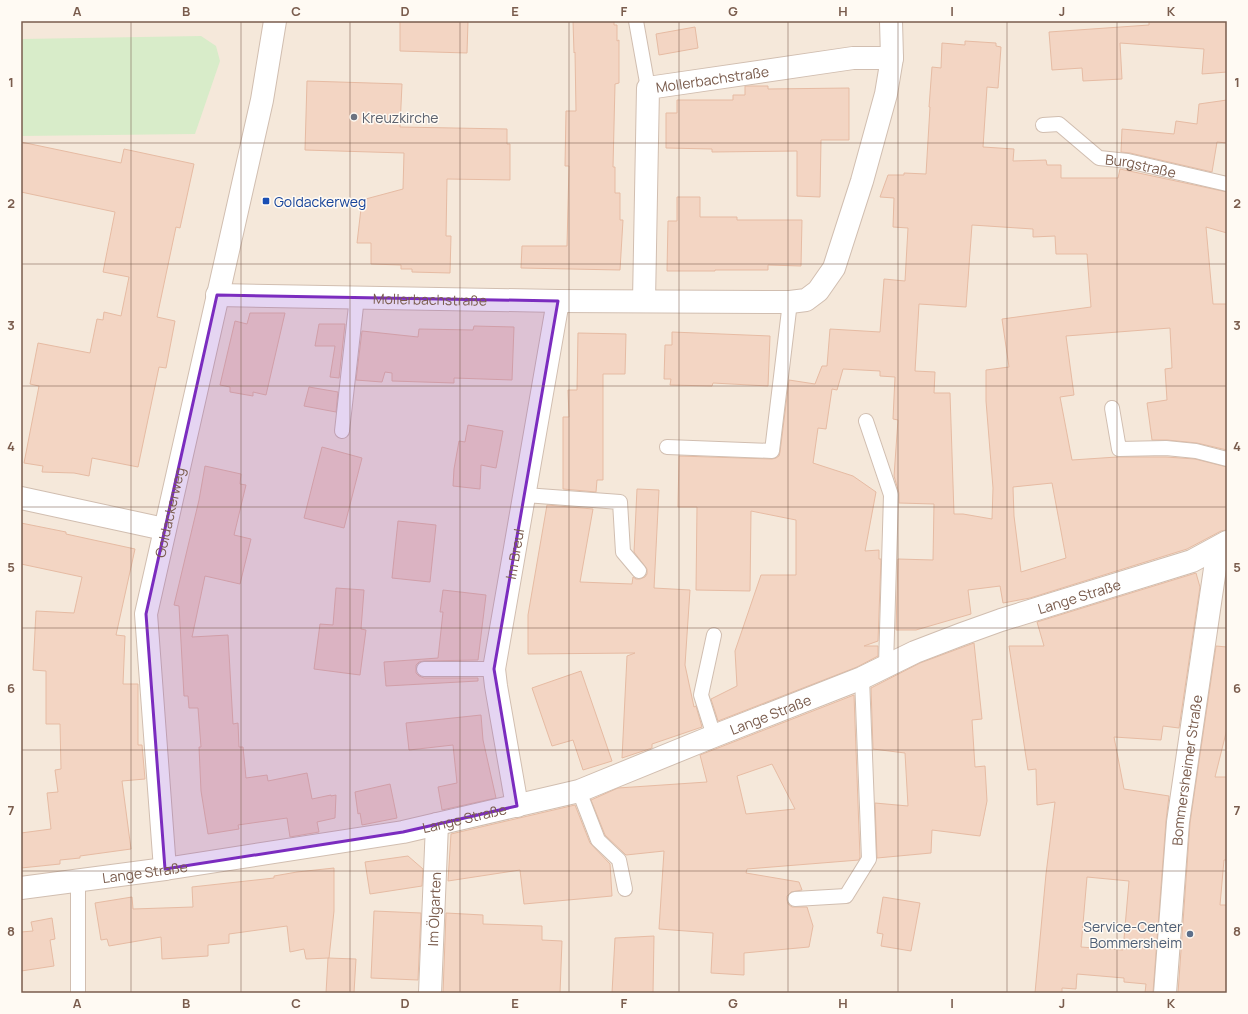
<svg xmlns="http://www.w3.org/2000/svg" width="1248" height="1014" viewBox="0 0 1248 1014" font-family="Manrope,sans-serif">
	<style>
		.residential { fill: #f5e8da }
		.green { fill: #d8ecc9 }
		.building { fill: #f3d5c3; stroke: #e6bba3; fill-rule: evenodd }
		.lines { fill: none; stroke-linecap: round; stroke-linejoin: round }
		.lane-casing { stroke: #d1beb0; stroke-width: 16 }
		.street-casing { stroke: #d1beb0; stroke-width: 24 }
		.lane { stroke: #fff; stroke-width: 14 }
		.street { stroke: #fff; stroke-width: 22 }
		.marked { fill: #7b2cbf; fill-opacity: 0.2; stroke: #7b2cbf; stroke-width: 3; stroke-linejoin: round }
		.grid { fill: none; stroke: #7a5c4d; stroke-width: 1; stroke-opacity: 0.55 }
		.worship-dot { fill: #6b7280; stroke: #fffaf3; stroke-width: 1.5 }
		.transit-dot { fill: #1a4fb4; stroke: #fffaf3; stroke-width: 1.5 }
		.service-dot { fill: #5c6f8a; stroke: #fffaf3; stroke-width: 1.5 }
		.labels { text-anchor: middle; dominant-baseline: central; stroke-width: 3; stroke-linejoin: round; paint-order: stroke }
		.street-label { font-size: 14px; fill: #7a5c4d; stroke: #fffaf3 }
		.worship-label { font-size: 14px; fill: #5b616d; stroke: #fffaf3; text-anchor: start }
		.transit-label { font-size: 14px; fill: #164399; stroke: #fffaf3; text-anchor: start }
		.service-label { font-size: 14px; fill: #4e5e75; stroke: #fffaf3; text-anchor: end }
		.neatline { fill: none; stroke: #7a5c4d; stroke-width: 1.5 }
		.grid-label { font-size: 13px; text-anchor: middle; font-weight: bold; fill: #7a5c4d }
	</style>
	<rect width="100%" height="100%" fill="#fdf6ec"/>
	<!-- residential -->
	<path class="residential" d="M21,21H1227V993H21Z"/>
	<!-- green -->
	<path class="green" d="M201,36L216,46L220,61L195,134L21,136V39Z"/>
	<!-- building -->
	<path class="building" d="M400,21H468L467,53L400,51Z
		M573,21H614V25H617V41L619,40V83L615,84L613,167H615V193H620V220H623L620,270L521,268L522,246H567L569,166H565L566,111H576L575,52L574,53Z
		M1149,21H1227V72L1202,74L1204,49L1120,43L1122,79L1083,81L1082,68L1052,70L1049,32L1149,25Z
		M695,27L698,48L659,55L656,34Z
		M965,41L996,43V46L1001,47L998,88L987,87L983,147L1014,149L1013,161L1046,160L1047,165H1061V178H1118L1120,169L1227,192V233L1206,227L1213,304H1227V450L1197,443L1167,440H1152L1147,403L1167,400L1165,369L1172,368L1170,328L1066,336L1074,395L1060,397L1072,460L1117,457H1166L1195,459L1227,467V530L1221,531L1187,549L1030,598L1003,603L1000,586L968,590L971,614L916,630H896L898,559L933,560L934,504L899,503V493L894,476L898,420L893,419L895,377L880,376V371L843,369L837,390L832,389L826,429L818,428L813,463L853,476L876,492L865,551L879,550V559H881L878,641L864,646H878V656L857,667L718,721L711,699L737,686L735,651L761,575H796V520L751,511L750,591L696,590L697,507H678L679,456L772,459L776,458L779,456L780,452L789,380L815,384L822,366H827L830,329L880,332L884,279L905,281L908,228L893,227L894,198L880,197L888,175H904V173L926,174L930,107H929L932,67L941,68L942,43L965,45ZM972,225L1033,229V237L1055,236L1056,254H1087L1091,307L1002,319L1009,367L986,370V401L993,488L992,519L963,514H954L950,393H934L935,372L915,371L919,304L966,307ZM1052,483L1066,558L1021,572L1014,516L1013,487Z
		M307,81L402,84L400,127L507,129V144H510V180L447,179L446,236H451L450,273L412,272V269H401V265L371,264V243H357L362,200L403,189L404,153L305,150Z
		M745,86H768V89L849,88V140H821L820,197L797,196V151L712,152V149L666,148V113H677V100H733V95H745Z
		M1227,100V143L1217,142L1212,172L1130,153L1121,152L1122,129L1174,134L1176,121L1197,124L1199,104Z
		M21,142L121,163L124,149L194,164L180,228L176,227L157,317L175,321L166,368L159,367L138,467L92,458L89,476L74,473L42,472L43,466L24,463L39,386L30,384L38,343L90,353L97,319L103,320L104,312L121,316L129,277L103,272L115,212L21,192Z
		M677,197H700V217H737V220H802L801,266L768,265V270H715V271H667L668,221H677Z
		M250,313H285L266,395L253,392V396L230,392V387L220,385L235,321L247,324Z
		M319,324H345L339,378L330,377L335,346H315Z
		M474,326L514,327L512,380L454,378V383L392,381V373L385,372L382,382L356,380L362,331L418,337L419,329L473,330Z
		M672,332L770,336L768,386L713,383L712,386L670,385L671,379H664L665,345H672Z
		M578,333L626,334L625,374H603V480H597L596,492L563,489V417H569L568,390H577Z
		M309,387L338,392L336,412L304,406Z
		M468,425L503,431L496,468L481,465L480,489L453,486L454,469L459,441L465,442Z
		M322,447L362,458L344,528L304,518Z
		M205,466L241,474L240,484L246,485L234,535L251,539L240,584L205,576L192,637L228,635L233,724L238,723L239,747H243L246,778L267,775L268,781L307,773L312,799L331,795V796L336,795L335,818L317,822L319,832L290,837L287,818L238,825L239,829L208,834L201,791L199,747H201L198,708H189L188,696H184L179,606L174,605L199,500Z
		M637,489L659,490L654,588L690,590L685,665L694,707L696,706L702,727L652,744V748L622,758L627,656L635,653L528,654V615L547,505L593,509L580,582L632,584L633,577L636,579H640L645,577L647,574V569L634,552Z
		M398,521L436,525L430,582L392,578Z
		M21,523L66,532V534L135,549L116,635L125,636L123,684H138V745H142L145,779L122,781L131,849L80,856V858L60,860V864L21,868V833L51,829L47,793L58,792L55,770L61,769L60,724H46V671L33,670L36,611L74,613L82,577L21,564Z
		M1196,573L1200,587L1179,728L1163,726L1161,740L1114,737L1124,789L1169,796L1166,821L1153,993H1145L1146,984L1124,982V978L1077,974L1076,989L1062,988V993H1035L1046,874L1055,802L1037,805L1036,769L1028,770L1009,646H1044L1037,622ZM1087,877L1129,881L1123,950L1081,947Z
		M336,588L364,590L361,629L366,630L360,675L314,669L320,624L333,625Z
		M443,590L486,595L478,660L424,661L419,662L416,665V673L419,676L424,678H478V681L386,686L384,662L438,658L443,612H440Z
		M974,643L982,719L972,720L975,767L985,766L987,801L980,836L932,830L931,853L877,858L875,803L908,806L905,753L873,749L871,688L920,663Z
		M1216,646L1227,647V729L1215,777H1227V860H1224L1220,905H1227V993H1178L1190,823Z
		M581,671L612,761L583,770L573,740L552,746L532,688Z
		M854,695L860,857L859,860L747,869L746,873L799,882L802,890L791,892L787,896V900L788,904L792,907H807L813,926L809,947L744,953V975L711,973L713,933L659,929L664,851L626,855L605,835L591,800L618,788L707,782L700,755ZM772,764L795,809L746,814L737,776Z
		M481,715L483,740L496,798L442,810L438,787L457,783L453,745L409,750L406,723Z
		M390,784L397,818L362,825L360,813L358,814L355,792Z
		M575,805L590,843L610,864L612,896L524,904L520,870L448,881L451,834Z
		M408,856L423,869L422,886L370,894L365,862Z
		M334,868V911L329,958L306,959L304,949L290,952L287,926L229,934V943L208,945V956L162,959L161,937L109,946L107,939L101,940L95,903L132,897L133,909L193,907L192,887L274,878V876L297,872Z
		M883,897L920,903L911,951L881,946L883,934L877,933Z
		M374,911L421,913L418,980L371,978Z
		M446,913L483,915V924L542,926V940L562,941L560,993H443Z
		M52,918L55,939L50,940L54,966L21,971V932L33,931L31,922Z
		M654,936L653,993H612L615,938Z
		M328,958L356,959L354,993H326Z"/>
	<g class="lines">
		<defs>
			<g id="lane">
				<path d="M636,21L648,88"/>
				<path id="s1" d="M1043,125L1059,124L1099,158L1128,161L1227,184"/>
				<path d="M1112,408L1119,449L1166,448L1196,451L1227,459"/>
				<path d="M866,421L891,495L886,666"/>
				<path d="M342,431L357,297"/>
				<path d="M667,447L772,451L790,302"/>
				<path d="M525,495L620,502L623,552L639,571"/>
				<path d="M714,635L701,695L714,736"/>
				<path d="M424,669H494"/>
				<path d="M579,791L598,840L619,860L625,889"/>
				<path d="M78,880V993"/>
				<path d="M795,899L846,896L869,859L862,678"/>
			</g>
			<g id="street">
				<path id="s2" d="M217,295L558,301L790,302L806,300L818,291L834,268L862,181L886,94L892,58L891,21"/>
				<path id="s3" d="M644,301L648,88L853,58H892"/>
				<path d="M21,498L164,529"/>
				<path id="s4" d="M517,806L496,686L494,669L558,301"/>
				<path id="s5" d="M165,869L146,614L262,100L275,21"/>
				<path id="s6" d="M21,888L165,869L403,832L579,791L714,736L862,678L915,652L962,634L1001,620L1192,561L1227,542"/>
				<path id="s7" d="M430,993L437,824"/>
				<path id="s8" d="M1165,993L1178,822L1218,548"/>
			</g>
		</defs>
		<!-- lane casing -->
		<use href="#lane" class="lane-casing"/>
		<!-- street casing -->
		<use href="#street" class="street-casing"/>
		<!-- lane -->
		<use href="#lane" class="lane"/>
		<!-- street -->
		<use href="#street" class="street"/>
	</g>
	<!-- marked area -->
	<path class="marked" d="M217,295L558,301L494,669L517,806L403,832L165,869L146,614Z"/>
	<!-- grid -->
	<path class="grid" d="M131,21V993M241,21V993M350,21V993M460,21V993M569,21V993M679,21V993M788,21V993M898,21V993M1007,21V993M1117,21V993M21,143H1227M21,264H1227M21,386H1227M21,507H1227M21,628H1227M21,750H1227M21,871H1227"/>
	<!-- markers -->
	<circle class="worship-dot" cx="354" cy="117" r="4"/>
	<rect class="transit-dot" x="262" y="197" width="8" height="8" rx="2"/>
	<circle class="service-dot" cx="1190" cy="934" r="4"/>
	<g class="labels">
		<!-- street labels -->
		<g class="street-label">
			<text stroke="none"><textPath href="#s3" startOffset="278">Mollerbachstraße</textPath></text>
			<text stroke="none"><textPath href="#s1" startOffset="111">Burgstraße</textPath></text>
			<text stroke="none"><textPath href="#s2" startOffset="213">Mollerbachstraße</textPath></text>
			<text stroke="none"><textPath href="#s5" startOffset="360">Goldackerweg</textPath></text>
			<text stroke="none"><textPath href="#s4" startOffset="256">Im Breul</textPath></text>
			<text stroke="none"><textPath href="#s6" startOffset="1104">Lange Straße</textPath></text>
			<text stroke="none"><textPath href="#s6" startOffset="773">Lange Straße</textPath></text>
			<text stroke="none"><textPath href="#s8" startOffset="224">Bommersheimer Straße</textPath></text>
			<text stroke="none"><textPath href="#s6" startOffset="449">Lange Straße</textPath></text>
			<text stroke="none"><textPath href="#s6" startOffset="125">Lange Straße</textPath></text>
			<text stroke="none"><textPath href="#s7" startOffset="84">Im Ölgarten</textPath></text>
		</g>
		<!-- worship labels -->
		<g class="worship-label">
			<text x="362" y="117">Kreuzkirche</text>
		</g>
		<!-- transit labels -->
		<g class="transit-label">
			<text x="274" y="201">Goldackerweg</text>
		</g>
		<!-- service labels -->
		<g class="service-label">
			<text x="1182" y="926">Service-Center<tspan x="1182" dy="16">Bommersheim</tspan></text>
		</g>
	</g>
	<!-- border -->
	<rect width="1248" height="1014" fill="none" stroke="#fffaf3" stroke-width="44"/>
	<rect x="22" y="22" width="1204" height="970" class="neatline"/>
	<g class="grid-label">
		<text x="77" y="16">A</text>
		<text x="186" y="16">B</text>
		<text x="296" y="16">C</text>
		<text x="405" y="16">D</text>
		<text x="515" y="16">E</text>
		<text x="624" y="16">F</text>
		<text x="733" y="16">G</text>
		<text x="843" y="16">H</text>
		<text x="952" y="16">I</text>
		<text x="1062" y="16">J</text>
		<text x="1171" y="16">K</text>
		<text x="11" y="87">1</text>
		<text x="1237" y="87">1</text>
		<text x="11" y="208">2</text>
		<text x="1237" y="208">2</text>
		<text x="11" y="330">3</text>
		<text x="1237" y="330">3</text>
		<text x="11" y="451">4</text>
		<text x="1237" y="451">4</text>
		<text x="11" y="572">5</text>
		<text x="1237" y="572">5</text>
		<text x="11" y="693">6</text>
		<text x="1237" y="693">6</text>
		<text x="11" y="815">7</text>
		<text x="1237" y="815">7</text>
		<text x="11" y="936">8</text>
		<text x="1237" y="936">8</text>
		<text x="77" y="1008">A</text>
		<text x="186" y="1008">B</text>
		<text x="296" y="1008">C</text>
		<text x="405" y="1008">D</text>
		<text x="515" y="1008">E</text>
		<text x="624" y="1008">F</text>
		<text x="733" y="1008">G</text>
		<text x="843" y="1008">H</text>
		<text x="952" y="1008">I</text>
		<text x="1062" y="1008">J</text>
		<text x="1171" y="1008">K</text>
	</g>
</svg>
